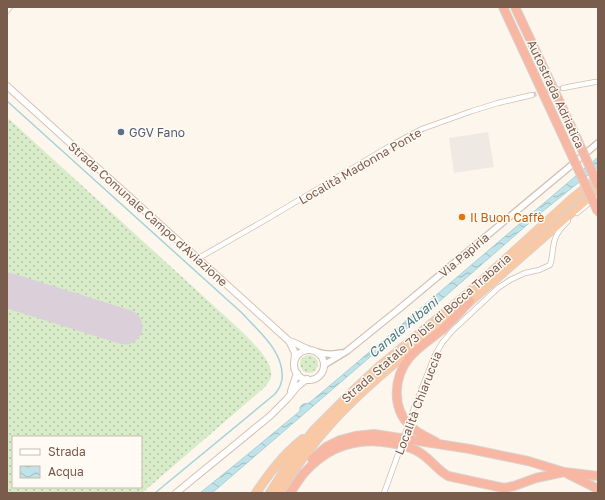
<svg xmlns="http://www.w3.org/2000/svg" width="605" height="500" viewBox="0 0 605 500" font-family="'Golos Text',sans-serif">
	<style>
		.industrial { fill: #efe9e4 }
		.grass { fill: url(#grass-dots); fill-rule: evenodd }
		.water { fill: url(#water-waves); stroke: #a5d3da }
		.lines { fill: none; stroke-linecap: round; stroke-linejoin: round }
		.stream { stroke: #a5d3da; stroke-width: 1.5 }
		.runway { stroke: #dbcfda; stroke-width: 35 }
		.minor-tunnel { stroke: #dcd0c4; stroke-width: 4.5; stroke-dasharray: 4.5 2; stroke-linecap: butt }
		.minor-casing { stroke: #d1beb0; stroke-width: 6 }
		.tertiary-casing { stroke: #d1beb0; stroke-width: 8 }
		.secondary-casing { stroke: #d6c0b0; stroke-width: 8 }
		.trunk-casing { stroke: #dad1cd; stroke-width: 10 }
		.motorway-casing { stroke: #dad1cd; stroke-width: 10 }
		.minor { stroke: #fff; stroke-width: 4.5 }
		.tertiary { stroke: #fff; stroke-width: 5.5 }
		.secondary { stroke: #fff; stroke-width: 6 }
		.trunk { stroke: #f9c8a4; stroke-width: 8 }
		.motorway { stroke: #f7b7a3; stroke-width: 8 }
		.minor-bridge-casing { stroke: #d1beb0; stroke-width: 6; stroke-linecap: butt }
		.motorway-bridge-casing { stroke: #dad1cd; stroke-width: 10; stroke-linecap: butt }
		.minor-bridge { stroke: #fff; stroke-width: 4.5 }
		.motorway-bridge { stroke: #f7b7a3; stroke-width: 8 }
		.service-dot { fill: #5c6f8a; stroke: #fffaf3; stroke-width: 1.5 }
		.food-dot { fill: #e8710a; stroke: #fffaf3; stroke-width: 1.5 }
		.labels { text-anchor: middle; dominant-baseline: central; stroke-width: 3; stroke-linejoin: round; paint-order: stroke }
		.street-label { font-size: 12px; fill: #7a5c4d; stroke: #fffaf3 }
		.service-label { font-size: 12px; fill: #4e5e75; stroke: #fffaf3; text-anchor: start }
		.food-label { font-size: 12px; fill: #c56008; stroke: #fffaf3; text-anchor: start }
		.water-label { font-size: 13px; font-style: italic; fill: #437c86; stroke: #fffaf3 }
	</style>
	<defs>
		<pattern id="grass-dots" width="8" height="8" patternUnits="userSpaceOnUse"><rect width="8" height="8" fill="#d8ecc9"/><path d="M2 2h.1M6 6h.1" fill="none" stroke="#b4c2a5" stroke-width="1.8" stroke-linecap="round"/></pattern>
		<pattern id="water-waves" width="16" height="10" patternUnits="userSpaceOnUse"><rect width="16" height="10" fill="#bfe3e8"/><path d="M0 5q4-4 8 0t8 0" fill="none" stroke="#a0bbbe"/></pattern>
	</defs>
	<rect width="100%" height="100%" fill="#fdf6ec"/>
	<!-- industrial -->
	<path class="industrial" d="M488,132L494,167L454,173L449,138Z"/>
	<!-- grass -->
	<path class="grass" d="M9,119L238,328C248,338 271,358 271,373C272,379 268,383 265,387L142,493H7V121ZM13,437H141V487H13Z
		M300 364a9 9 0 1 1 18 0a9 9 0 1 1-18 0Z"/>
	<!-- water -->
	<path class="water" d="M598,157V167L543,211L418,320L377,351L212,493H200L242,459L300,411V407L303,404L309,403L340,377Z"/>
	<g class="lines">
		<!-- stream -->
		<path class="stream" d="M7,101L242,313C259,332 285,352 282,380C281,381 281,385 280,386C279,389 277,391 275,394L155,493"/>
		<!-- runway -->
		<path class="runway" d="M7,290L125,327"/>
		<!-- minor-tunnel -->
		<path class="minor-tunnel" d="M532,95L563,88"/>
		<defs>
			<path id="minor" d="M7,11L10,7
				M563,88L595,82H598
				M577,213L598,196
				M197,259L267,219L390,146L422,129L472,111L498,103L532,95
				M414,408L435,355L442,343L452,331L498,288L510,280L525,273L539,270L550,265C553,257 552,248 555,239C557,232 563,226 568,221
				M384,493L396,460"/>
			<path id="tertiary" d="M317,352C326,355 332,355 341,353
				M324,365L347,351L399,309L598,143"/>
			<path id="secondary" d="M7,86L289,341L295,353L294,364
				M289,341C296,343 302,347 308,349
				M294 365a15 15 0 1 1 30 0a15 15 0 1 1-30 0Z
				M291,391L297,373
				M176,493L270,416L287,399L297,387L307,379"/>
			<path id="trunk" d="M466,305L578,207L598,190
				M256,493C270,472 283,455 303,439
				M270,493L292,459L314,430L354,390L381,365L465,296L572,199L598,178
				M279,493C295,467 313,443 334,420C369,382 411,350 451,317"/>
			<path id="motorway" d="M503,7L567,145
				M515,7L577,139
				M436,442C427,437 417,433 410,426C391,407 394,377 409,358C418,347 431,339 442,330C452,321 461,311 470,301
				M312,459L326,447L340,440L355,436L374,434L470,449L528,461L564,472
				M568,474L598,489
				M290,493C295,486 299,479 304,473C327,447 357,437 390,443C400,445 408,446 417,451C429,457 436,469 448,476L499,487L504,488L514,486L536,478L564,472L598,476"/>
		</defs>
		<!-- minor casing -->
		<use href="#minor" class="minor-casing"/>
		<!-- tertiary casing -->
		<use href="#tertiary" class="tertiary-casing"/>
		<!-- secondary casing -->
		<use href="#secondary" class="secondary-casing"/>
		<!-- trunk casing -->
		<use href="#trunk" class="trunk-casing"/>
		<!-- motorway casing -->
		<use href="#motorway" class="motorway-casing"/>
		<!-- minor -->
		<use href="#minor" class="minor"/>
		<!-- tertiary -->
		<use href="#tertiary" class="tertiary"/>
		<!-- secondary -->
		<use href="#secondary" class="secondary"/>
		<!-- trunk -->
		<use href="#trunk" class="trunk"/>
		<!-- motorway -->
		<use href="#motorway" class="motorway"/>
		<defs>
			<path id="minor-bridge" d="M396,460L414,408"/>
			<path id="motorway-bridge" d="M577,139L598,185
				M567,145L598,212"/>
		</defs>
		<!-- minor-bridge casing -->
		<use href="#minor-bridge" class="minor-bridge-casing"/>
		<!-- motorway-bridge casing -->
		<use href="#motorway-bridge" class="motorway-bridge-casing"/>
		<!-- minor-bridge -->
		<use href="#minor-bridge" class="minor-bridge"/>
		<!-- motorway-bridge -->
		<use href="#motorway-bridge" class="motorway-bridge"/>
	</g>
	<!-- markers -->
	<circle class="service-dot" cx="121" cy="132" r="4"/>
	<circle class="food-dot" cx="462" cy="217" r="4"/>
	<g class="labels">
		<!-- street labels -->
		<g class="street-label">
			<text transform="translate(556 94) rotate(65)">Autostrada Adriatica</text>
			<text transform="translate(360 166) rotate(-30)">Località Madonna Ponte</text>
			<text transform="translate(148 214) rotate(42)">Strada Comunale Campo d'Aviazione</text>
			<text transform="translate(464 255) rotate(-40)">Via Papiria</text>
			<text transform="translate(426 328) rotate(-41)">Strada Statale 73 bis di Bocca Trabaria</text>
			<text transform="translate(418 403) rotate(-69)">Località Chiaruccia</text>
		</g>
		<!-- service labels -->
		<g class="service-label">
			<text x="129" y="132">GGV Fano</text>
		</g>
		<!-- food labels -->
		<g class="food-label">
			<text x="470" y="217">Il Buon Caffè</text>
		</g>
		<!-- water labels -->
		<g class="water-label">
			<text transform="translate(403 327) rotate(-40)">Canale Albani</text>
		</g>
	</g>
	<!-- border -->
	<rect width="605" height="500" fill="none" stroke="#7a5c4d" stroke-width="16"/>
	<!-- legend -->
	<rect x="12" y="436" width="130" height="52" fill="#fffaf3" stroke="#cabbb1"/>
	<rect x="20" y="449" width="20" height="6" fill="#ffffff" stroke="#cabbb1"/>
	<text x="48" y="456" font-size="12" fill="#7a5c4d">Strada</text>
	<rect x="20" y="466" width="20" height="12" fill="url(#water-waves)" stroke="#cabbb1"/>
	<text x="48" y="476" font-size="12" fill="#7a5c4d">Acqua</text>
</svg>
